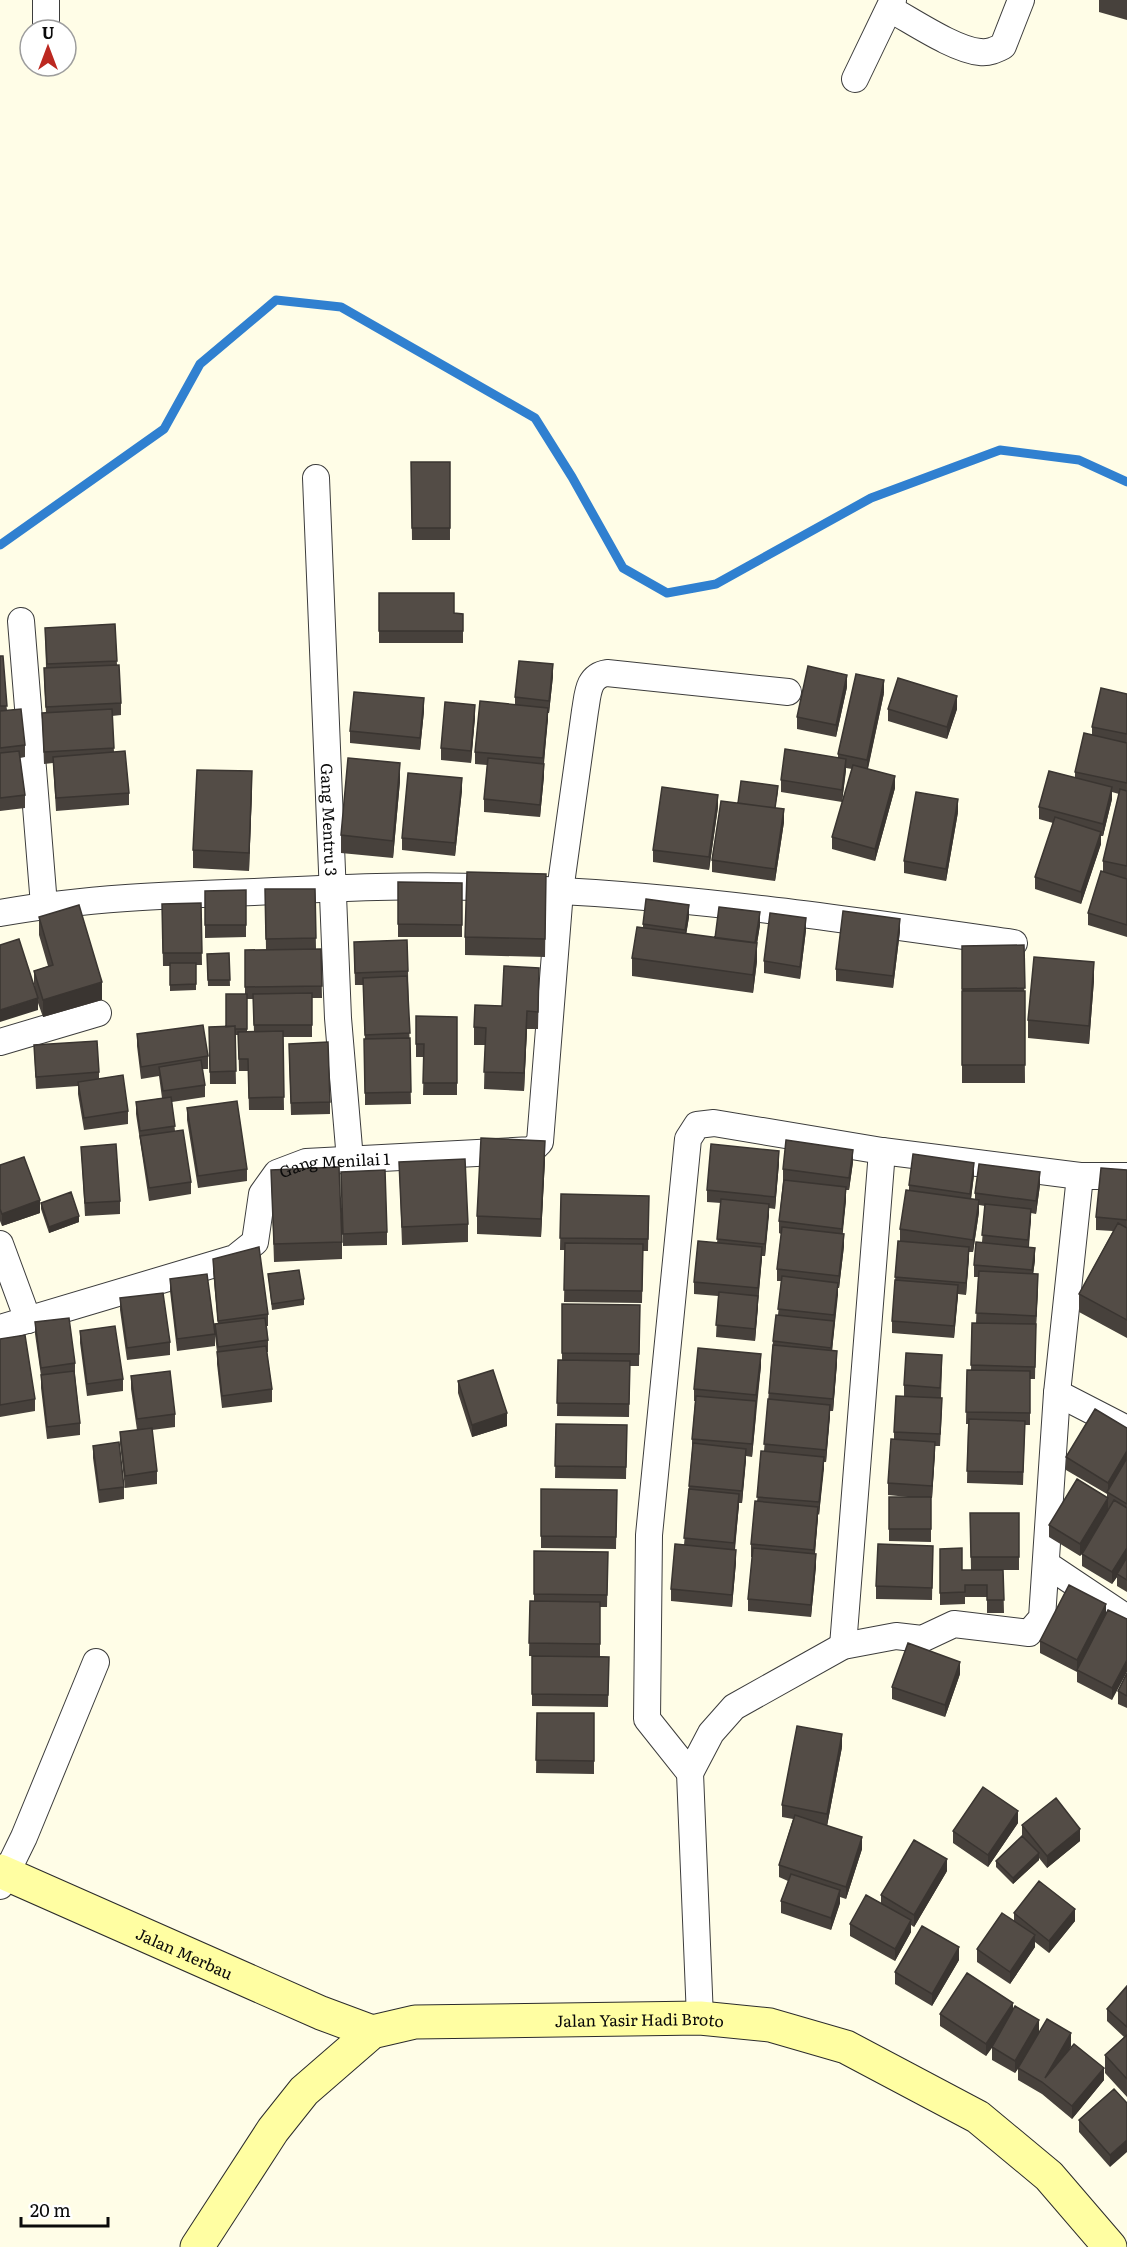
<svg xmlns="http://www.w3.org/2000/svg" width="1127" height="2247" viewBox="0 0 1127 2247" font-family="Literata,serif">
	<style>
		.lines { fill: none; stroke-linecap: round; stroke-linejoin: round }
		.stream { stroke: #3080d0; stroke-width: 9 }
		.street-casing { stroke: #3d3d3d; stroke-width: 28 }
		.secondary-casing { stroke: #2c2c2c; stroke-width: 35 }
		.street { stroke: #fff; stroke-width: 26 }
		.secondary { stroke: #fffea2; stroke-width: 33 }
		.wall { fill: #47413c; fill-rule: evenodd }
		.shaded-wall { fill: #3a3531 }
		.building { fill: #534c46; stroke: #3a3531; stroke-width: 1.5 }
		.labels { text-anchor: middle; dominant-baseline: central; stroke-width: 6; stroke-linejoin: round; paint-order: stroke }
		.street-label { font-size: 16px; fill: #0a0a0a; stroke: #fff }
	</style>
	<rect width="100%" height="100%" fill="#fffde7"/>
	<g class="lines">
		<!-- stream -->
		<path class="stream" d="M0,545L164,429L200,364L276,300L341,307L535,418L572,477L623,568L667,593L716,584L871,498L1000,450L1079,460L1127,482"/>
		<defs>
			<g id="street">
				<path d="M890,9C914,22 955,50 980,52C989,53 995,50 1003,46L1021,0"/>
				<path d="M46,30V0"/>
				<path d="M855,79L893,0"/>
				<path id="s1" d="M316,478L338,1018L350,1160"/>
				<path d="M21,621L44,905"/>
				<path d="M545,890C702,898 858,921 1014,943"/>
				<path d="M0,913C84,898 168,895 254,892C335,888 418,884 499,888"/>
				<path d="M0,1042L98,1013"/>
				<path d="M1080,1176L1057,1393L1042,1618L1029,1633L954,1624L922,1639L896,1636L843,1646L734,1707L711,1733L690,1773L647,1719L649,1535L688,1139L697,1125L714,1123L882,1151L1080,1176H1127"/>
				<path d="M0,1244L28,1320"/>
				<path id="s2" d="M0,1328L235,1258L255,1242L262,1194L277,1173L306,1162L532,1150L540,1142L560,891L585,711C588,695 587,676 607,673L788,692"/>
				<path d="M1057,1393L1127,1429"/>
				<path d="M1046,1564L1127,1618"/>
				<path d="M843,1646L882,1151"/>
				<path d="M690,1773L700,2018"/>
				<path d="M0,1886L24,1837L96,1662"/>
			</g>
			<g id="secondary">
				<path id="s3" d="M0,1871L321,2013L372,2032"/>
				<path id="s4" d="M197,2247L273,2130L304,2091L372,2032L415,2022L700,2018L770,2025L846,2047L978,2117L1049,2176L1110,2247"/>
			</g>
		</defs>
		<!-- street casing -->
		<use href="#street" class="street-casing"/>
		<!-- secondary casing -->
		<use href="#secondary" class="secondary-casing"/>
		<!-- street -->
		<use href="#street" class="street"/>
		<!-- secondary -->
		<use href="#secondary" class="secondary"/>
	</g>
	<!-- wall -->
	<path class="wall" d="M1099,0H1127V20L1099,12Z
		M411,462H450V540H412Z
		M379,593L454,613L463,614V643H379Z
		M115,624L117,665L121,703V715L112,716L114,752L129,793V805L56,811L53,763L44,764L42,713H46L44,681V668H46L45,628Z
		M0,656L7,710L25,745V757L20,758L25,795V808L0,811Z
		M553,676L549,713H548L544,764V776L540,817L484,812V799L487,765L475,764V752L515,705V697Z
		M847,687L836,737L797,729V717Z
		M884,693L868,769L895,788L875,861L832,849V837L852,769L846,768L842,802L781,792V780L838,757V754Z
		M1127,694V937L1088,925V913L1103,871V861L1119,794L1112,792V799L1103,836H1101V844L1081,904L1035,889V877L1053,823L1039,819V807L1075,778V772L1092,735V727Z
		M888,709H957L947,739L888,721Z
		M424,711L420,750L350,743V731Z
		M475,717L471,763L441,760V748Z
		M400,781L393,858L341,853V835Z
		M252,789L249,871L193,868V850Z
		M462,790L455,856L402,850V838Z
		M778,792L775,808L784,822L775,881L712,872V860L738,803Z
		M718,807L709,870L653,862V850Z
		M958,812L946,881L904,873V861Z
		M398,882L462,883V937H398Z
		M265,889H315L316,949H321L322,998H312V1037H283L284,1110H249L248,1071H239L238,1035H235L236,1084H210L209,1027H226L245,994V950H266ZM247,999H253L254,1032H247Z
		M246,890V937L205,938V891Z
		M546,892L545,957L465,955V937Z
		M201,903L202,965H196V990L170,991V966H163L162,904Z
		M39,917L102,1000L43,1017L38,1003V1010L34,984V971L48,966L39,935Z
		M689,917L686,934L715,938L760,925L757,943V961L753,993L632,976V958L643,928V924Z
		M806,930L800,979L764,973V961Z
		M900,931L893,988L836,981V969Z
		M354,942L408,971L411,1104L365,1105V1039L363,985H355Z
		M1024,945L1025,1083H962V946Z
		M229,953L230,986H208L207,954Z
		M1094,980L1089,1044L1028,1038V1020Z
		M539,986L538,1029H527L524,1091L484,1089L485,1045H474V1027L502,1006Z
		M416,1016L457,1017V1095H423L424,1057H416Z
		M137,1034L208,1056V1069H202L205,1085V1097L172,1102L175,1131L191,1182V1194L149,1201L136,1114V1102L162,1098L159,1076L141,1079L137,1046Z
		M34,1045L99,1072V1079L128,1111V1124L84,1130L78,1094V1086L36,1089Z
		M289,1056L330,1102V1114L291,1115Z
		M187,1108L247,1169V1181L198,1188L187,1120Z
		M81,1147L120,1201V1214L85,1216Z
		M545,1159L541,1237L477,1234V1216Z
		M399,1162L468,1224V1242L402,1245Z
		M853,1162L849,1190H846V1200L842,1234L844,1246L839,1288H838L832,1351L837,1363L833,1411H830L826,1462H824L819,1515L818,1514L815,1554L816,1566L811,1617L748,1611V1599L752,1557H751V1544L764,1451L773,1341L778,1315L781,1281H777V1269L781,1234L779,1233V1221L783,1181V1169Z
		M779,1163L775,1209L769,1208L765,1256H762L755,1341L716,1337L718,1296L694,1294V1282L717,1243L721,1203L707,1202V1190Z
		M0,1165L40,1213L2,1226L0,1221Z
		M271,1170L342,1242V1259L274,1262Z
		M1127,1170V1338L1079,1312V1294L1113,1231L1096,1230V1217Z
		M341,1172L387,1232V1245L343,1246Z
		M974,1175L971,1199H975V1193L1040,1185L1036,1214L1031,1213L1029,1247L1035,1260L1033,1274L1038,1287L1036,1324L1035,1379H1030V1425H1025L1023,1485L967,1483L968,1424H966L967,1370L971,1371L972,1323H976L978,1277H974V1265L982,1242L985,1206L979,1205V1212L973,1252H969L966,1295L958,1294L954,1338L892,1333V1321L898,1241H900V1229L909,1190V1185Z
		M561,1194L649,1196L648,1251H643L642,1303L564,1302L565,1250H560Z
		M41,1203L79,1222L49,1233L41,1209Z
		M213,1259L268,1314V1326H267L268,1340V1352H267L272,1389V1402L222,1408L217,1364V1352L215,1336V1324H218L213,1271Z
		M268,1274L304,1299V1305L272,1310Z
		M170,1279L215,1334V1346L177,1351L170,1291Z
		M120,1298L170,1342V1355L127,1360L120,1310Z
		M562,1304L640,1305L639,1366H630L629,1417L557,1416L558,1360H562Z
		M35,1322L75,1363V1375L80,1423V1435L47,1439L41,1388V1376L35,1334Z
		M80,1331L123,1379V1391L87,1396L80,1343Z
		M0,1339L35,1399V1411L0,1417Z
		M761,1366L752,1457L746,1456L742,1503H739L735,1550L736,1562L732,1607L671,1601V1589L684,1545L692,1451V1439L695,1401H694V1389Z
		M942,1367L941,1397L942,1410L940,1446H935L932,1498H931V1542L889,1541V1497H908L888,1495V1483L894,1439V1432L904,1396V1385Z
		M131,1376L175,1414V1427L152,1430L157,1471V1484L125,1488L120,1444V1432L137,1430L131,1389Z
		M458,1381L507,1426L472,1437L458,1393Z
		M556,1424L627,1425L626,1479L555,1478Z
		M1127,1428V1592L1117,1586V1577L1112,1584L1082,1566V1554L1080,1556L1049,1537V1525L1107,1497V1494L1066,1470V1457Z
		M93,1446L124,1487V1499L99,1503L93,1458Z
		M541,1489L617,1490L616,1549L541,1548Z
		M970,1513H1019V1570H1003L1004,1613H987V1597H965V1604L940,1605V1549L962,1570H971Z
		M933,1546L932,1600L876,1599V1586Z
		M534,1551L608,1552L607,1607H600V1656L609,1657L608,1707L532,1706V1656H529L530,1601L534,1602Z
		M1106,1613L1127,1619L1112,1700L1077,1682V1672L1040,1653V1641Z
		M1127,1673V1708L1118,1704V1691Z
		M960,1674L945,1717L892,1699V1687Z
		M537,1713H594V1774L536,1773Z
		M842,1747L827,1826L862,1849L846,1899L840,1897V1903L831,1930L781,1913V1901L788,1881L779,1877V1865L793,1819L782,1817V1805Z
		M1018,1823L988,1867L953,1843V1831Z
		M1022,1825L1080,1841L1047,1868L1039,1858V1860L1013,1884L996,1867V1861L1022,1837Z
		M947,1871L914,1927L911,1925V1932L895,1961L850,1936V1924L881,1904V1895Z
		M1014,1913L1075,1921L1049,1953L1035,1942V1947L1010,1984L977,1962V1949L1014,1920Z
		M959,1960L932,2006L895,1984V1972Z
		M1127,1986V2097L1105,2073V2055L1124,2037L1107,2021V2009Z
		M1013,2010L1039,2032L1071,2046L1069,2050L1104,2080L1072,2119L1042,2094L1018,2080V2069L1015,2073L992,2060V2048L986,2056L940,2026V2014Z
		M1114,2089L1110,2167L1079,2132V2120Z"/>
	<!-- shaded-wall -->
	<path class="shaded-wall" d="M553,664V676L549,713V701Z
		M847,675V687L836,737V725Z
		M884,680V693L867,772V760Z
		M957,696V709L947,739V727Z
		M424,698V711L420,750V738Z
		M475,705V717L471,763V751Z
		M548,708V720L543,770V758Z
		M846,759V771L842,802V790Z
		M400,763V781L393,858V841Z
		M544,764V776L540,817V805Z
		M252,771V789L249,871V853Z
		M895,776V788L875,861V849Z
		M462,778V790L455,856V843Z
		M1112,787V799L1103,836V824Z
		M718,795V807L709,870V857Z
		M958,799V812L946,881V869Z
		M784,809V822L775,881V869Z
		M1101,832V844L1081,904V892Z
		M689,905V917L685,942V930Z
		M760,912V925L755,956V943Z
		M806,918V930L800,979V967Z
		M900,919V931L893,988V976Z
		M757,943V961L753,993V975Z
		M1094,962V980L1089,1044V1026Z
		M102,982V1000L43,1017V1000Z
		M38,998V1010L0,1022V1010Z
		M527,1011V1029L524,1091V1073Z
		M545,1141V1159L541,1237V1219Z
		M853,1150V1162L849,1190V1178Z
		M779,1151V1163L775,1209V1197Z
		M974,1163V1175L970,1206V1194Z
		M1040,1172V1185L1036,1214V1201Z
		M846,1187V1200L842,1241V1229Z
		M40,1200V1213L2,1226V1214Z
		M979,1200V1212L973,1252V1240Z
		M769,1204V1216L765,1256V1244Z
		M1031,1209V1221L1028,1252V1240Z
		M79,1216V1222L49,1233V1227Z
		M844,1234V1246L839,1288V1276Z
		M762,1247V1259L758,1300V1288Z
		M969,1247V1259L966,1295V1283Z
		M1035,1248V1260L1032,1283V1270Z
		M1038,1274V1287L1036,1329V1316Z
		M838,1283V1295L831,1360L834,1315Z
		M958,1285V1297L954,1338V1326Z
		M758,1296V1308L755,1341V1329Z
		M837,1351V1363L833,1411V1399Z
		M761,1354V1366L756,1407V1395Z
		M756,1401V1414L752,1457V1444Z
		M830,1405V1417L826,1462V1450Z
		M507,1413V1426L472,1437V1425Z
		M935,1442V1454L932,1498V1486Z
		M746,1449V1461L742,1503V1491Z
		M1127,1451V1463L1108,1492V1483Z
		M824,1457V1469L819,1515V1502Z
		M739,1494V1506L734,1555V1543Z
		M1108,1498V1510L1080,1556V1544Z
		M818,1507V1519L814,1562V1550Z
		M1127,1548V1560L1117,1574V1577L1112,1584V1572Z
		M736,1550V1562L732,1607V1595Z
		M816,1554V1566L811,1617V1605Z
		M1106,1604V1616L1077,1670V1660Z
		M1127,1660V1672L1112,1700V1688Z
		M960,1662V1674L945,1717V1705Z
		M842,1734V1747L827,1826V1814Z
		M1018,1811V1823L988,1867V1855Z
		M1080,1829V1841L1047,1868V1856Z
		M862,1837V1849L846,1899V1887Z
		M1039,1853V1860L1013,1884V1878Z
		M947,1859V1871L914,1927V1915Z
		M840,1890V1903L831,1930V1918Z
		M1075,1909V1921L1049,1953V1941Z
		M911,1920V1932L895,1961V1949Z
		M1035,1935V1947L1010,1984V1972Z
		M959,1947V1960L932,2006V1994Z
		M1013,2003V2015L986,2056V2044Z
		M1039,2020V2032L1015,2073V2061Z
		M1071,2033V2046L1047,2086L1045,2078Z
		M1104,2068V2080L1072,2119V2106Z
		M1127,2140V2152L1110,2167V2155Z"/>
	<!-- building -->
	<path class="building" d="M411,462H450V528H412Z
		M379,593H454V613L463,614V631H379Z
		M115,624L117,661L47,664L45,628Z
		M0,656H3L7,706H0Z
		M519,661L553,664L549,701L515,697Z
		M119,665L121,703L46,707L44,668Z
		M808,666L847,675L836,725L797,717Z
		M856,674L884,680L867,760L838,754Z
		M898,678L957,696L947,727L888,709Z
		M1101,688L1127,694V734L1092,727Z
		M354,692L424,698L420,738L350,731Z
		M480,701L548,708L543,758L475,752Z
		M445,702L475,705L471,751L441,748Z
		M21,709L25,745L0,748V711Z
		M112,709L114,748L44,752L42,713Z
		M1084,733L1127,743V783L1075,772Z
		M785,749L846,759L842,790L781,780Z
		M19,751L25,795L0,798V753Z
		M125,751L129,793L56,798L53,757Z
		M348,758L400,763L393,841L341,835Z
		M488,758L544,764L540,805L484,799Z
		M853,765L895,776L875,849L832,837Z
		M197,770L252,771L249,853L193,850Z
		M1049,771L1112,787L1103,824L1039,807Z
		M408,773L462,778L455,843L402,838Z
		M741,781L778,786L775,808L738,803Z
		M662,787L718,795L709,857L653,850Z
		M1120,789L1127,791V866L1103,861Z
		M916,792L958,799L946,869L904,861Z
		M721,801L784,809L775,869L712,860Z
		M1055,817L1101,832L1081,892L1035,877Z
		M1101,871L1127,879V925L1088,913Z
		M467,872L546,874L545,939L465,937Z
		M398,882L462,883V925L398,924Z
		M265,889H315L316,938L266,939Z
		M246,890V925H205V891Z
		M646,899L689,905L685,930L643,924Z
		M201,903L202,953H163L162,904Z
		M79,905L102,982L43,1000L34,971L53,965L39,917Z
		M719,907L760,912L755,943L715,938Z
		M843,911L900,919L893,976L836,969Z
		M770,913L806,918L800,967L764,961Z
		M637,927L757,943L753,975L632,958Z
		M19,939L38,998L0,1010V945Z
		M407,940L408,971L355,973L354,942Z
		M1024,945L1025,988L962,989V946Z
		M321,949L322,986L245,987V950Z
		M229,953L230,980H208L207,954Z
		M1034,957L1094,962L1089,1026L1028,1020Z
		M170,963H196V984L170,985Z
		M504,966L539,968L538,1012L527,1011L524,1073L484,1072L486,1028L474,1027L475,1005L502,1006Z
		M407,976L410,1033L365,1035L363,978Z
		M962,991H1025V1065H962Z
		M312,993V1025H254L253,994Z
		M226,994H247V1029H235V1026L226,1027Z
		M416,1016L457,1017V1083H423L424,1044H416Z
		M203,1025L208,1056L141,1067L137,1034Z
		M235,1026L236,1071L210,1072L209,1027Z
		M283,1031L284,1097L249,1098L248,1059H239L238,1032Z
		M410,1038L411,1092L365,1093L364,1039Z
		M97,1041L99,1072L36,1077L34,1045Z
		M328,1042L330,1102L291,1103L289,1044Z
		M201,1060L205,1085L163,1091L159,1067Z
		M123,1075L128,1111L84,1118L78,1082Z
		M171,1097L175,1126L140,1131L136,1102Z
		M237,1101L247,1169L198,1176L187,1108Z
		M183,1130L191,1182L149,1188L140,1136Z
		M481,1138L545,1141L541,1219L477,1216Z
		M786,1140L853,1150L849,1178L783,1169Z
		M116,1144L120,1201L85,1203L81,1147Z
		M711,1144L779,1151L775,1197L707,1190Z
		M913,1154L974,1163L970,1194L909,1185Z
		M24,1157L40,1200L2,1214L0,1209V1165Z
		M465,1159L468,1224L402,1227L399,1162Z
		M979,1164L1040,1172L1036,1201L975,1193Z
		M339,1167L342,1242L274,1244L271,1170Z
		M1101,1168L1127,1170V1220L1096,1217Z
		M385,1170L387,1232L343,1234L341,1172Z
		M784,1180L846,1187L842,1229L779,1221Z
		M906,1190L979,1200L973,1240L900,1229Z
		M71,1192L79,1216L49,1227L41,1203Z
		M561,1194L649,1196L648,1239L560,1238Z
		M721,1199L769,1204L765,1244L717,1239Z
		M985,1204L1031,1209L1028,1240L982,1235Z
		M1118,1223L1127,1228V1320L1079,1294Z
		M782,1227L844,1234L839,1276L777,1269Z
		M698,1241L762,1247L758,1288L694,1282Z
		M898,1241L969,1247L966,1283L895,1277Z
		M976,1242L1035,1248L1032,1270L974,1265Z
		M565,1243L643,1244L642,1291L564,1290Z
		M259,1247L268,1314L218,1321L213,1259Z
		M299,1270L304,1299L272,1304L268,1274Z
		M979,1271L1038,1274L1036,1316L976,1313Z
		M207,1274L215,1334L177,1339L170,1279Z
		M782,1276L838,1283L834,1315L778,1309Z
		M895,1280L958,1285L954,1326L892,1321Z
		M719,1292L758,1296L755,1329L716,1325Z
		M163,1293L170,1342L127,1348L120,1298Z
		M562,1304L640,1305L639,1354L562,1353Z
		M776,1315L834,1321L831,1348L773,1341Z
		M69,1318L75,1363L41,1368L35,1322Z
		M265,1318L268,1340L218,1347L215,1324Z
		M972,1323L1036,1324L1035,1367L971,1365Z
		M115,1326L123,1379L87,1384L80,1331Z
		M25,1335L35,1399L0,1405V1339Z
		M773,1345L837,1351L833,1399L769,1393Z
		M266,1346L272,1389L222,1396L217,1352Z
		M698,1348L761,1354L756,1395L694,1389Z
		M906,1353L942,1355L940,1388L904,1385Z
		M558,1360L630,1361L629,1404L557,1403Z
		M493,1370L507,1413L472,1425L458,1381Z
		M967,1370L1030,1371V1413L966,1412Z
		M74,1371L80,1423L47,1427L41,1375Z
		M170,1371L175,1414L137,1419L131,1376Z
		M696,1396L756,1401L752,1444L692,1439Z
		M896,1396L942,1398L940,1434L894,1432Z
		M768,1399L830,1405L826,1450L764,1444Z
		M1095,1409L1127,1428V1451L1108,1483L1066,1457Z
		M969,1419L1025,1421L1023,1472L967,1471Z
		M556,1424L627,1425L626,1467L555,1466Z
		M152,1428L157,1471L125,1476L120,1432Z
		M891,1439L935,1442L932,1486L888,1483Z
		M119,1442L124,1487L99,1490L93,1446Z
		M693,1443L746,1449L742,1491L689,1486Z
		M761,1451L824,1457L819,1502L757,1497Z
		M1127,1458V1504L1107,1492Z
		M1077,1479L1108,1498L1080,1544L1049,1525Z
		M541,1489L617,1490L616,1537L541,1536Z
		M689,1489L739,1494L734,1543L684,1538Z
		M889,1497H931V1529H889Z
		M1114,1500L1127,1508V1548L1112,1572L1082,1554Z
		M755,1501L818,1507L814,1550L751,1544Z
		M970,1513H1019V1557H971Z
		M675,1544L736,1550L732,1595L671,1589Z
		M878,1544L933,1546L932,1588L876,1586Z
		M753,1548L816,1554L811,1605L748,1599Z
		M962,1548V1570H1003L1004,1600H987V1585H965V1592L940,1593V1549Z
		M534,1551L608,1552L607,1595L534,1594Z
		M1127,1557V1580L1117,1574Z
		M1069,1585L1106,1604L1077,1660L1040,1641Z
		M530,1601L600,1602V1644L529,1643Z
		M1108,1610L1127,1619V1660L1112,1688L1077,1670Z
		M908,1643L960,1662L945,1705L892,1687Z
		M532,1656L609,1657L608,1695L532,1694Z
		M1127,1673V1696L1118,1691Z
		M537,1713H594V1761L536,1760Z
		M797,1726L842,1734L827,1814L782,1805Z
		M983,1787L1018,1811L988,1855L953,1831Z
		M1056,1798L1080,1829L1047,1856L1022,1825Z
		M795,1815L862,1837L846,1887L779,1865Z
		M1022,1836L1039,1853L1013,1878L996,1861Z
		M914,1840L947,1859L914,1915L881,1895Z
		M791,1874L840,1890L831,1918L781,1901Z
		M1039,1881L1075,1909L1049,1941L1014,1913Z
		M866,1895L911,1920L895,1949L850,1924Z
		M1002,1913L1035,1935L1010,1972L977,1949Z
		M922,1926L959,1947L932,1994L895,1972Z
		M967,1973L1013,2003L986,2044L940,2014Z
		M1127,1986V2027L1107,2009Z
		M1015,2006L1039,2020L1015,2061L992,2047Z
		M1047,2019L1071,2033L1045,2078L1074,2044L1104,2068L1072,2106L1042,2082L1018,2068Z
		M1127,2035V2079L1105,2055Z
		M1114,2089L1127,2103V2140L1110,2155L1079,2120Z"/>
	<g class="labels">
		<!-- street labels -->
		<g class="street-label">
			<text stroke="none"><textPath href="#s1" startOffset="342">Gang Mentru 3</textPath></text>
			<text stroke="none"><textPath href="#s2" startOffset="404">Gang Menilai 1</textPath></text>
			<text stroke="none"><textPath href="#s3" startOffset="202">Jalan Merbau</textPath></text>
			<text stroke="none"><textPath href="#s4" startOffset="548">Jalan Yasir Hadi Broto</textPath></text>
		</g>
	</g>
	<!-- north arrow -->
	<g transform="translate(48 48)"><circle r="28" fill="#ffffff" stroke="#9d9d9d" stroke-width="1.5"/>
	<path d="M0-4.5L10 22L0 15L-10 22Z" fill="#bc2820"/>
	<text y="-9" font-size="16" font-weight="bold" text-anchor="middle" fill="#0a0a0a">U</text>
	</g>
	<!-- scale -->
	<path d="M21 2217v9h87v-9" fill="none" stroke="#0a0a0a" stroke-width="3"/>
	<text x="30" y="2217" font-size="18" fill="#0a0a0a" stroke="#ffffff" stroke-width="4.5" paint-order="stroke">20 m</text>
</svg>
